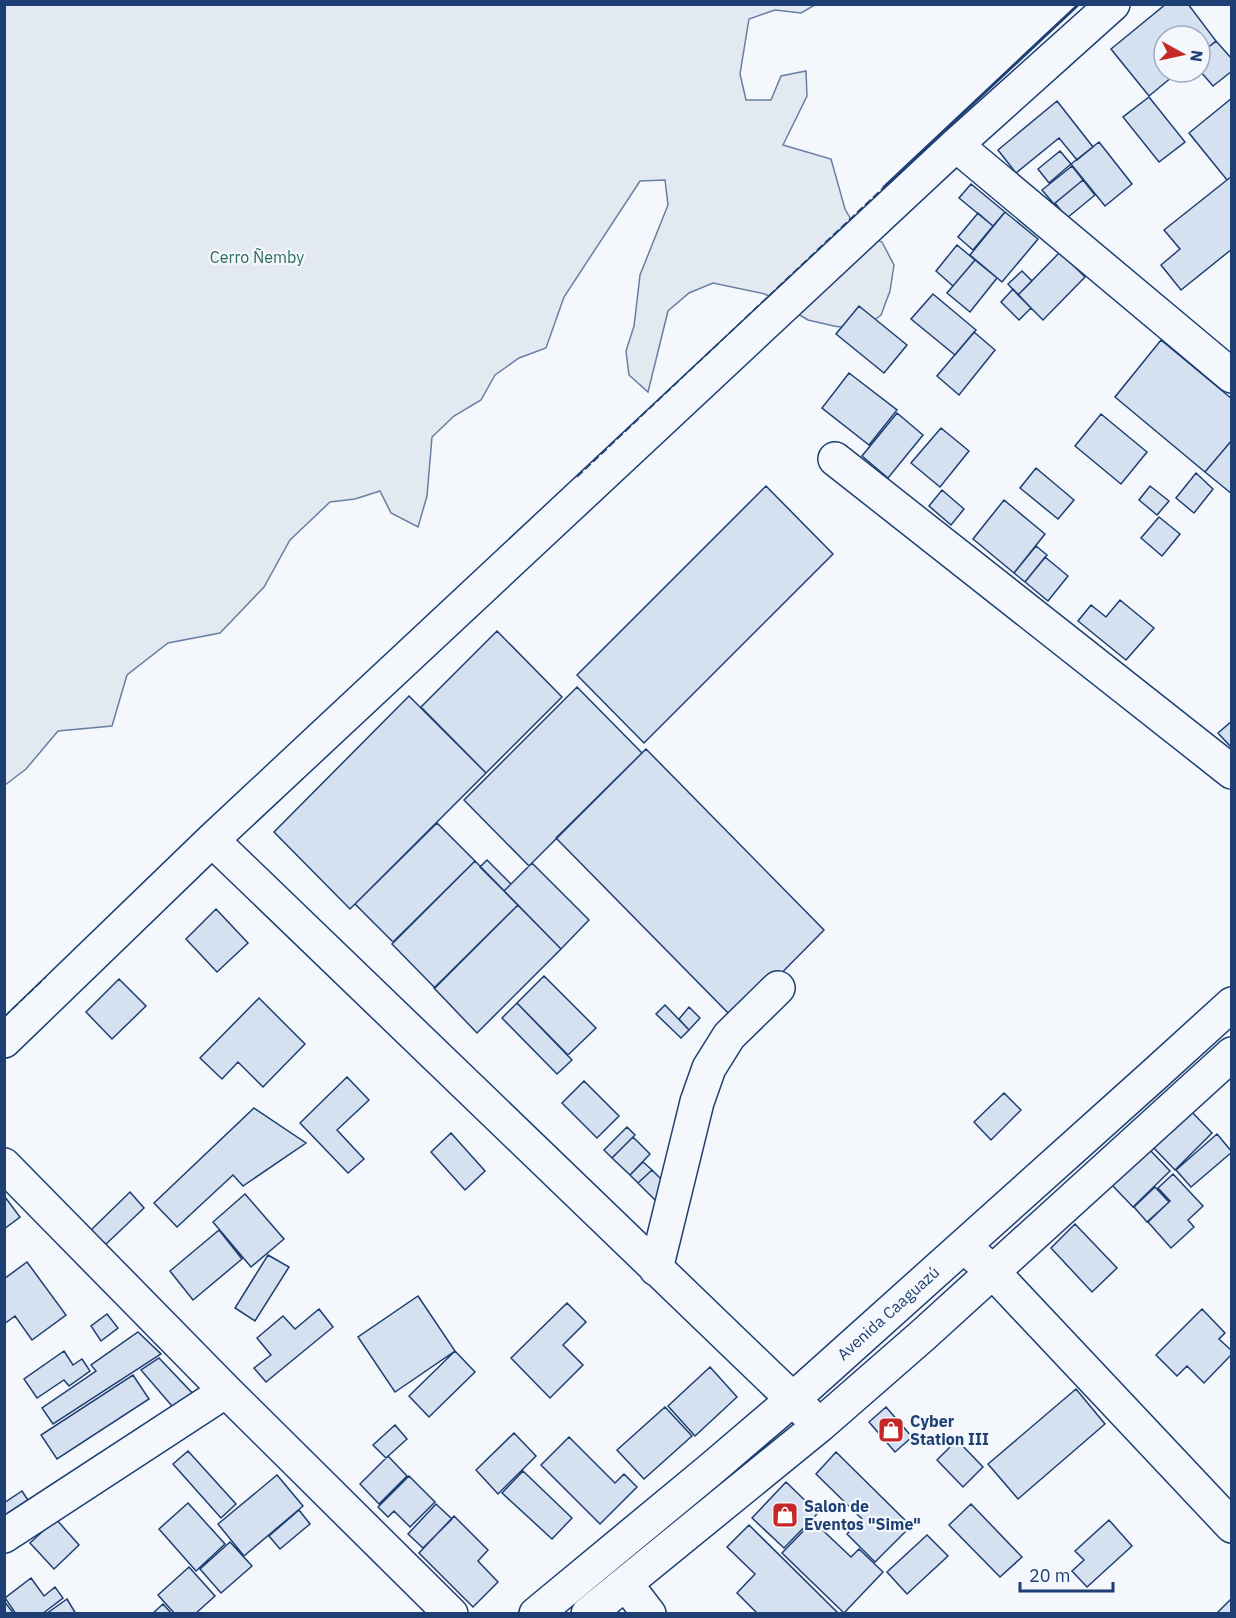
<svg xmlns="http://www.w3.org/2000/svg" width="1236" height="1618" viewBox="0 0 1236 1618" font-family="'IBM Plex Sans',sans-serif">
	<style>
		.green { fill: #e3e9f0; stroke: #687fa3; stroke-width: 1.5 }
		.building { fill: #d5e0f0; stroke: #1d3f73; stroke-width: 1.5 }
		.lines { fill: none; stroke-linecap: round; stroke-linejoin: round }
		.minor-casing { stroke: #1d3f73; stroke-width: 36 }
		.minor { stroke: #f4f7fb; stroke-width: 33 }
		.fence { stroke: #1d3f73; stroke-width: 1.5; stroke-dasharray: 8 3; stroke-linecap: butt }
		.wall { stroke: #1d3f73; stroke-width: 3 }
		.labels { text-anchor: middle; dominant-baseline: central; stroke-width: 4.5; stroke-linejoin: round; paint-order: stroke }
		.park-label { font-size: 16px; fill: #2c6c60; stroke: #f4f7fb }
		.street-label { font-size: 16px; fill: #1d3f73; stroke: #f4f7fb }
		.poi-label { font-size: 16px; font-weight: bold; fill: #1d3f73; stroke: #f4f7fb; text-anchor: start }
	</style>
	<rect width="100%" height="100%" fill="#f4f7fb"/>
	<!-- green -->
	<path class="green" d="M5,5H815L801,13L775,10L749,19L740,74L746,100H771L781,76L806,71L807,96L783,145L831,159L845,209L858,232L882,242L894,265L890,291L881,315L861,330L834,326L808,320L765,294L713,283L689,293L668,311L648,392L629,375L626,351L634,326L640,275L668,205L665,180L640,181L564,297L546,348L519,358L495,375L481,400L454,416L432,437L427,496L418,527L391,513L380,491L355,499L330,502L290,540L264,587L220,633L168,643L127,675L112,726L58,731L26,769L5,785Z"/>
	<!-- building -->
	<path class="building" d="M1166,4H1188L1216,41L1200,54V36H1164V72H1178L1149,96L1111,49Z
		M1216,41L1232,59V71L1213,86L1200,71V54Z
		M1149,97L1185,142L1159,162L1123,117Z
		M1232,98V176L1227,180L1189,133Z
		M1057,101L1093,147L1077,160L1059,138L1016,173L998,150Z
		M1099,142L1132,184L1105,206L1071,164Z
		M1060,151L1071,164L1049,183L1038,169Z
		M1072,166L1083,180L1054,204L1042,190Z
		M1232,176V249L1181,290L1161,265L1180,249L1164,230Z
		M1083,180L1095,195L1067,218L1055,203Z
		M971,184L1005,212L993,226L959,198Z
		M1005,212L1038,239L1002,282L970,255Z
		M978,213L993,226L973,250L958,237Z
		M957,245L975,260L953,286L936,271Z
		M1060,252L1085,277L1043,320L1018,295Z
		M975,260L997,278L970,312L947,293Z
		M1022,271L1032,281L1018,295L1008,284Z
		M1013,289L1031,308L1019,320L1001,302Z
		M933,294L976,330L955,355L911,319Z
		M859,306L907,345L884,373L836,334Z
		M974,332L995,350L959,395L937,376Z
		M1161,340L1232,399V440L1205,472L1115,397Z
		M849,373L897,410L869,445L822,408Z
		M897,413L923,435L888,478L862,456Z
		M1101,414L1147,452L1121,484L1075,446Z
		M941,428L969,451L940,487L911,463Z
		M1232,440V494L1205,472Z
		M1036,468L1074,500L1058,519L1020,488Z
		M1196,473L1213,489L1194,513L1176,498Z
		M766,486L833,554L644,743L577,675Z
		M1150,486L1169,501L1157,515L1139,500Z
		M942,490L964,509L951,525L929,506Z
		M1004,500L1045,534L1014,573L973,539Z
		M1159,517L1180,534L1162,556L1141,538Z
		M1036,546L1047,555L1025,582L1014,573Z
		M1045,557L1068,576L1048,601L1025,582Z
		M1120,600L1154,628L1126,660L1078,621L1091,605L1106,617Z
		M497,631L562,697L486,773L421,707Z
		M577,687L642,753L529,866L464,800Z
		M409,696L486,773L350,909L274,832Z
		M1232,721V748L1218,733Z
		M646,749L824,930L735,1020L556,838Z
		M437,823L475,861L393,942L355,904Z
		M487,860L511,884L504,891L480,867Z
		M475,861L518,905L435,988L392,944Z
		M532,863L589,920L561,949L504,891Z
		M518,905L561,949L477,1033L434,988Z
		M216,909L248,943L217,972L186,939Z
		M544,976L596,1028L568,1055L517,1003Z
		M119,979L146,1006L112,1039L86,1012Z
		M259,998L305,1044L263,1087L238,1062L222,1079L200,1058Z
		M517,1003L572,1060L557,1074L502,1018Z
		M665,1005L689,1030L681,1038L656,1014Z
		M689,1007L700,1018L689,1030L679,1019Z
		M347,1077L369,1100L337,1130L364,1159L348,1173L300,1123Z
		M584,1081L619,1116L597,1138L562,1103Z
		M1004,1093L1021,1110L991,1140L974,1122Z
		M254,1108L306,1143L243,1186L233,1175L177,1227L154,1203Z
		M1190,1110L1212,1133L1175,1170L1152,1146Z
		M627,1127L635,1135L612,1158L604,1150Z
		M451,1133L485,1171L465,1190L431,1152Z
		M1217,1134L1232,1152L1191,1187L1176,1170Z
		M633,1137L650,1154L630,1175L612,1158Z
		M1149,1149L1170,1171L1133,1207L1112,1185Z
		M643,1162L652,1170L638,1183L630,1175Z
		M652,1170L668,1186L655,1200L638,1183Z
		M1173,1174L1203,1206L1188,1220L1194,1227L1171,1248L1148,1222L1170,1201L1158,1188Z
		M1155,1187L1169,1202L1147,1222L1134,1207Z
		M130,1192L144,1208L104,1246L90,1231Z
		M245,1194L284,1239L251,1267L213,1222Z
		M5,1197L20,1217L4,1229V1198Z
		M1075,1224L1117,1268L1092,1292L1051,1248Z
		M219,1230L242,1259L193,1300L170,1271Z
		M268,1255L289,1267L255,1321L235,1308Z
		M27,1262L66,1315L32,1340L15,1316L4,1324V1279Z
		M418,1296L455,1351L395,1392L358,1337Z
		M567,1303L586,1322L563,1345L583,1365L550,1398L511,1358Z
		M319,1309L333,1327L266,1382L254,1368L271,1355L257,1338L283,1316L295,1329Z
		M1202,1309L1225,1333L1219,1339L1232,1351V1354L1204,1383L1187,1366L1177,1376L1156,1355Z
		M107,1314L118,1328L101,1341L91,1326Z
		M138,1332L161,1354L53,1424L42,1408L96,1371L91,1365Z
		M64,1351L73,1365L82,1359L90,1371L69,1386L64,1380L37,1398L24,1379Z
		M455,1351L475,1372L429,1417L409,1396Z
		M159,1358L198,1399L178,1413L141,1370Z
		M710,1367L737,1397L695,1436L668,1406Z
		M133,1375L149,1399L57,1459L41,1435Z
		M1076,1389L1105,1424L1018,1499L988,1464Z
		M665,1407L692,1436L644,1479L617,1450Z
		M886,1407L912,1437L895,1452L869,1422Z
		M395,1425L407,1439L386,1458L373,1445Z
		M514,1433L536,1456L498,1494L476,1470Z
		M569,1437L615,1483L624,1474L637,1487L600,1524L541,1465Z
		M957,1440L983,1467L963,1487L937,1460Z
		M188,1451L236,1504L221,1518L173,1464Z
		M836,1452L911,1526L875,1562L847,1534L862,1519L816,1474Z
		M388,1456L407,1476L379,1504L360,1484Z
		M523,1471L572,1518L552,1539L502,1493Z
		M277,1475L303,1506L244,1556L218,1524Z
		M409,1476L435,1502L410,1527L394,1511L388,1517L378,1507Z
		M786,1482L818,1513L784,1548L752,1518Z
		M22,1491L33,1508L4,1527V1503Z
		M188,1503L225,1544L196,1571L159,1529Z
		M436,1504L452,1519L423,1548L408,1534Z
		M971,1504L1022,1557L1000,1577L949,1525Z
		M299,1510L310,1524L280,1549L269,1536Z
		M454,1516L488,1550L478,1561L498,1582L473,1607L419,1553Z
		M56,1519L79,1545L54,1569L30,1543Z
		M1109,1520L1132,1546L1087,1587L1072,1571L1084,1560L1075,1551Z
		M813,1521L851,1557L859,1549L883,1572L844,1613L782,1553Z
		M749,1525L839,1614H758L737,1593L755,1574L727,1547Z
		M927,1535L948,1556L907,1594L887,1572Z
		M230,1542L252,1566L221,1593L200,1569Z
		M189,1567L215,1596L195,1614H175L158,1595Z
		M31,1578L44,1596L55,1587L63,1598L42,1614H16L5,1598Z
		M67,1599L76,1614H46Z
		M1230,1600L1232,1602V1614H1216Z
		M4,1601L14,1614H4Z
		M163,1604L172,1614H152Z"/>
	<g class="lines">
		<defs>
			<path id="minor" d="M956,145L1232,376
				M835,459L1232,772
				M212,840L808,1414
				M4,1041L212,840L956,145L1113,4
				M4,1165L226,1391L451,1614
				M976,1257L992,1271L1232,1526
				M656,1269L697,1102L709,1068L729,1036L778,988
				M4,1536L226,1391
				M626,1584L649,1614
				M536,1614L710,1470L792,1400L1154,1075L1232,1004
				M588,1614L820,1425L922,1336L1232,1054"/>
		</defs>
		<!-- minor casing -->
		<use href="#minor" class="minor-casing"/>
		<!-- minor -->
		<use href="#minor" class="minor"/>
		<!-- fence -->
		<path class="fence" d="M577,477L884,187
			M4,1017L46,977"/>
		<!-- wall -->
		<path class="wall" d="M884,187L1079,4"/>
	</g>
	<!-- icons -->
	<defs>
		<symbol id="shop-square" viewBox="-11 -11 22 22"><rect x="-9" y="-9" width="18" height="18" rx="4" fill="#c62828" stroke="#f4f7fb"/><path d="M-5-2.5h2.3a2.7 3.5 0 0 1 5.4 0H5L5.5 6h-11ZM-1.5-2.5h3a1.5 2.3 0 0 0-3 0Z" fill="#fff"/></symbol>
	</defs>
	<g fill-rule="evenodd">
		<use href="#shop-square" x="876" y="1415" width="30" height="30"/>
		<use href="#shop-square" x="770" y="1500" width="30" height="30"/>
	</g>
	<g class="labels">
		<!-- park labels -->
		<g class="park-label">
			<text x="257" y="257">Cerro Ñemby</text>
		</g>
		<!-- street labels -->
		<g class="street-label">
			<text transform="translate(888 1313) rotate(-42)">Avenida Caaguazú</text>
		</g>
		<!-- poi labels -->
		<g class="poi-label">
			<text x="910" y="1421">Cyber<tspan x="910" dy="18">Station III</tspan></text>
			<text x="804" y="1506">Salon de<tspan x="804" dy="18">Eventos "Sime"</tspan></text>
		</g>
	</g>
	<!-- border -->
	<rect width="1236" height="1618" fill="none" stroke="#1d3f73" stroke-width="12"/>
	<!-- north arrow -->
	<g transform="translate(1182 54) rotate(98)"><circle r="28" fill="#f4f7fb" stroke="#9eadc5" stroke-width="1.5"/>
	<path d="M0-4.5L10 22L0 15L-10 22Z" fill="#c62828"/>
	<text y="-9" font-size="16" font-weight="bold" text-anchor="middle" fill="#1d3f73">N</text>
	</g>
	<!-- scale -->
	<path d="M1020 1582v9h93v-9" fill="none" stroke="#1d3f73" stroke-width="3"/>
	<text x="1029" y="1582" font-size="18" fill="#1d3f73" stroke="#f4f7fb" stroke-width="4.5" paint-order="stroke">20 m</text>
</svg>
